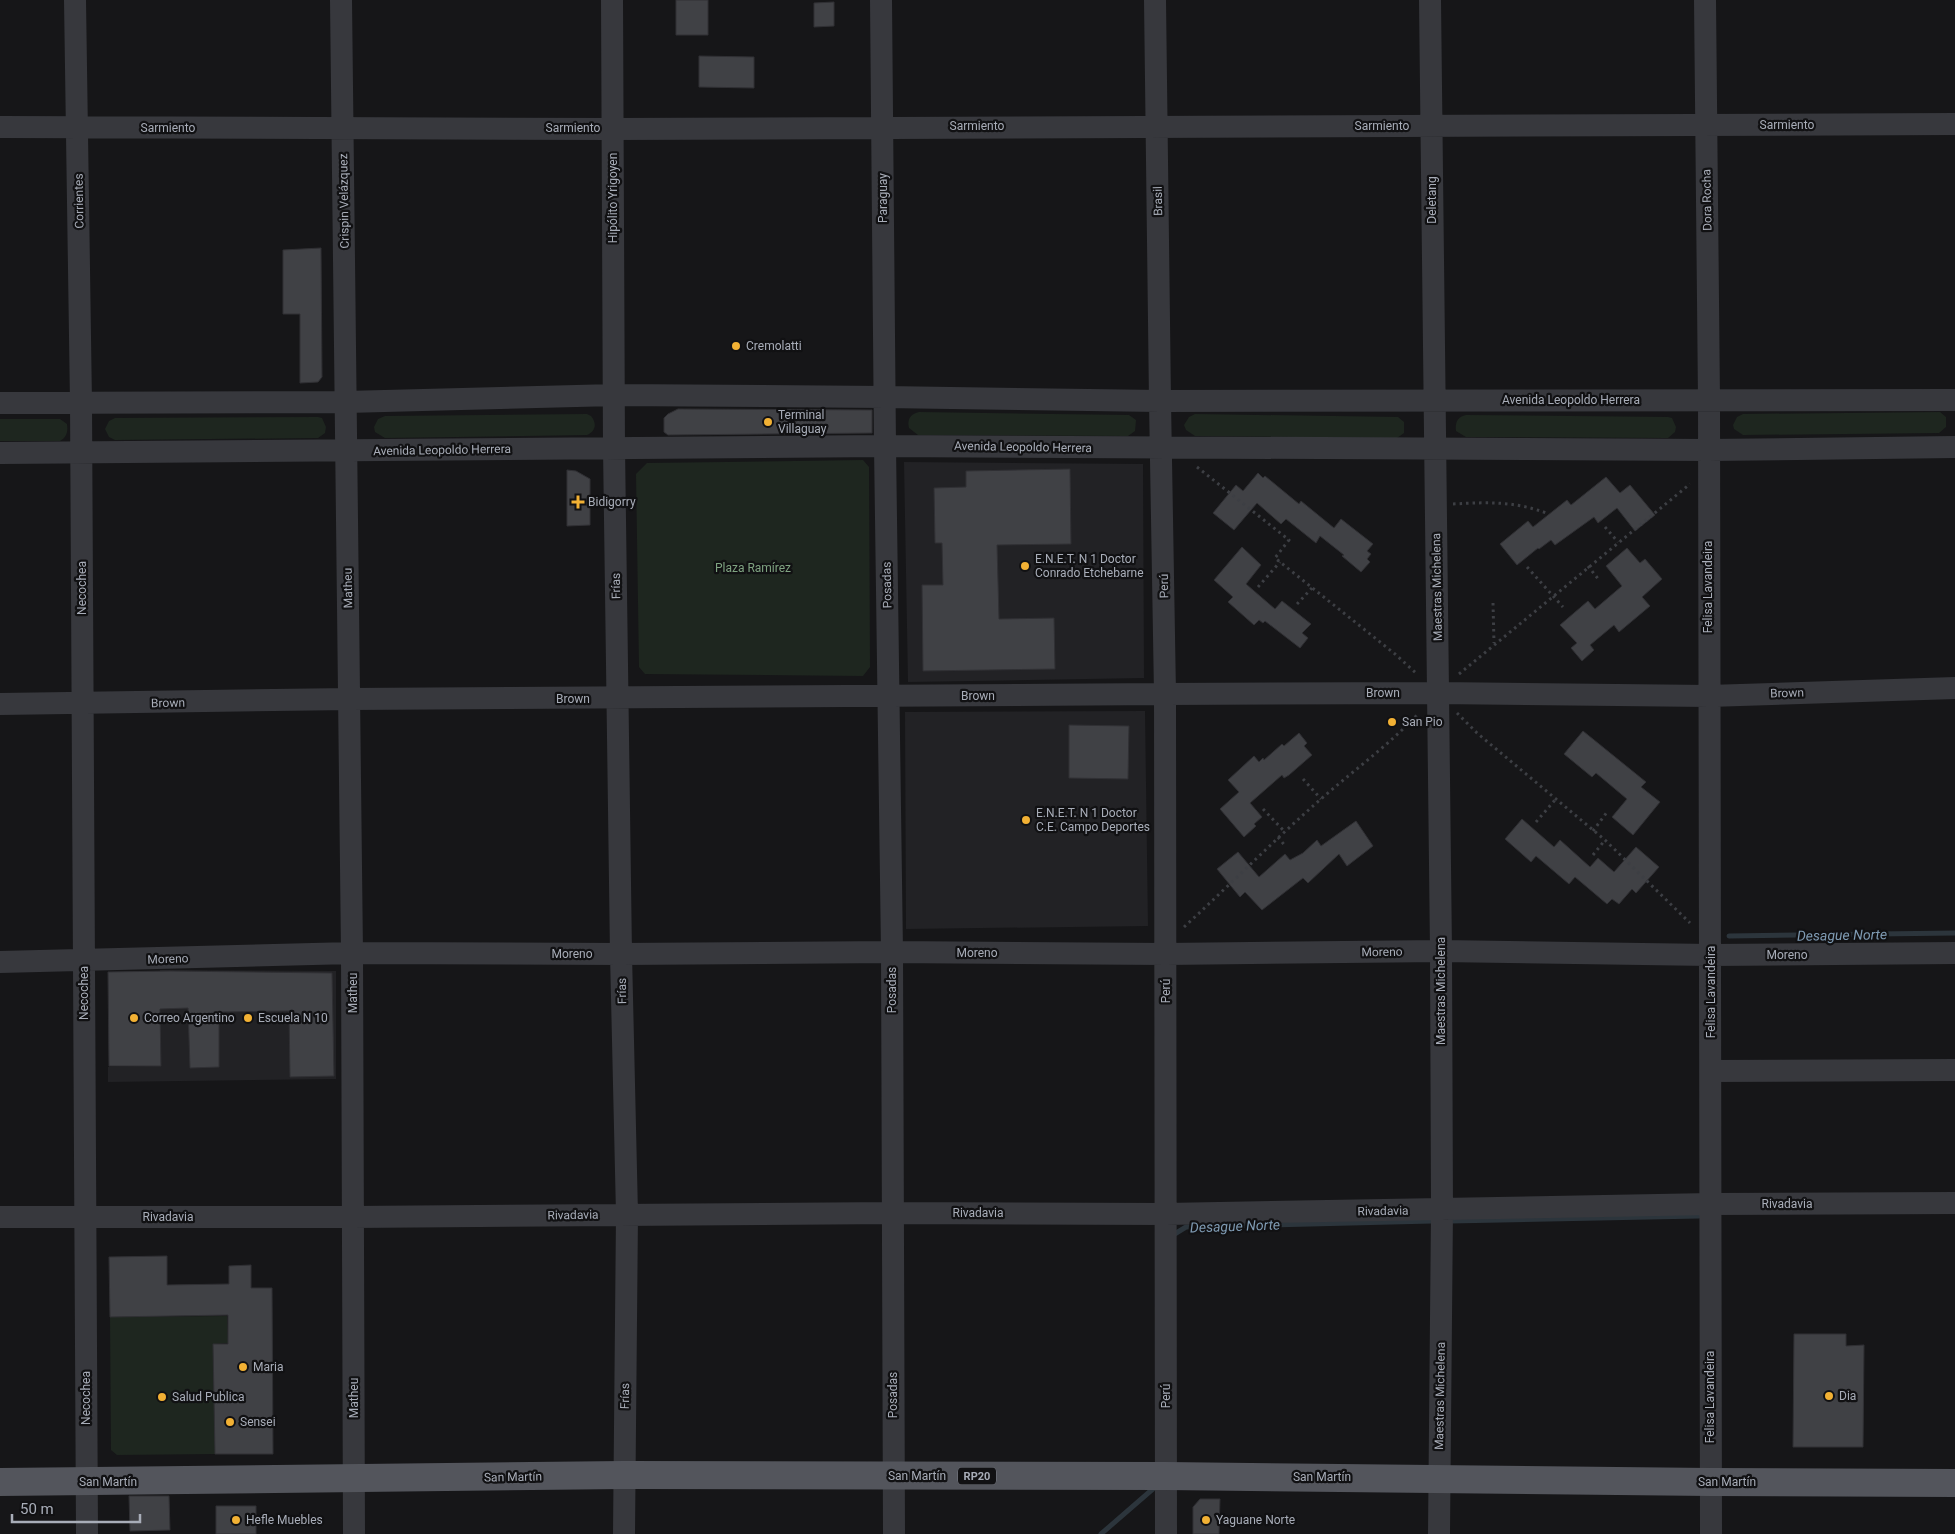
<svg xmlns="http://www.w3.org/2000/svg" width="1955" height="1534" viewBox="0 0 1955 1534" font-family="Roboto,sans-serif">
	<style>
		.built { fill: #222225 }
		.green { fill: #1e261f }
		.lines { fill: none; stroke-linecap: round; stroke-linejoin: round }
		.stream { stroke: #2c353c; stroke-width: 5 }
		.building { fill: #404145; stroke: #303034 }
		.path { stroke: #3d3f44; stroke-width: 3; stroke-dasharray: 2.5 4; stroke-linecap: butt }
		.minor { stroke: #37383d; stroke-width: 22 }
		.major { stroke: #53555c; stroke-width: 28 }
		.poi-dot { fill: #f2b134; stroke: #111113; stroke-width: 2 }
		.labels { text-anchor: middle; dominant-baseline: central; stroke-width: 4.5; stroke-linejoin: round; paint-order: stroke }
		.shield { fill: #111113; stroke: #7b7e86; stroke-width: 1 }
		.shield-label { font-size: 11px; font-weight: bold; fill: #a8adb8 }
		.street-label { font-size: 12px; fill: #a8adb8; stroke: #111113 }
		.poi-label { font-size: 12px; fill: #a8adb8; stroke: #111113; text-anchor: start }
		.park-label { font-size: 12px; fill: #7fa381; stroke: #111113 }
		.water-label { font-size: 14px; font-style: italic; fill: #7f9bb3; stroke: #111113 }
	</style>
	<rect width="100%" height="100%" fill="#161618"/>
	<!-- built -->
	<path class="built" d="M904,462L1143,464L1144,678L908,682Z
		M1145,711L1148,926L906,929L905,712Z
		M160,970L336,971V1079L108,1082V1067L161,1066Z"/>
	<!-- green -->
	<path class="green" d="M919,412L1129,415L1136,420L1135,431L1128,436L918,435L909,428C907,420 910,414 919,412Z
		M1940,412L1946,417V427L1939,433L1743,435L1734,429L1733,425L1737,417L1743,414Z
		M587,414L591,416C597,423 596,431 587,435L385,438L375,432L374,427L378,419L385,416Z
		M1195,414L1398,417L1404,422V433L1397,438L1195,436L1186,430L1184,425L1189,417Z
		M1466,415L1668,417L1672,418L1676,427L1675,432L1668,438L1466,437L1456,431C1455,423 1457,417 1466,415Z
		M318,417L322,418L326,427L325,433L318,438L115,440L109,437L105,429L109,421L115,418Z
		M0,419H60L67,424C68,432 67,437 60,441H0Z
		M863,460L869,467L870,667L863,676L645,674L639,667L636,474L647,463Z
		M227,1316L228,1343L213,1344L215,1454L117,1455L111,1450L110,1317Z"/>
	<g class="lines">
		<!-- stream -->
		<path class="stream" d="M1729,936L1955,933
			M1450,1221L1699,1216
			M1173,1235L1186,1227L1432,1221
			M1101,1534L1154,1488"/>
	</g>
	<!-- building -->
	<path class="building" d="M676,0H708V35H676Z
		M834,2V26L814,27V3Z
		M699,56L754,57V88L699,87Z
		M321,248L322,377L318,382L300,383V314H283V250Z
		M678,409L872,410V433L668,435L664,432V418L668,414Z
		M1070,469L1071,544L997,545L999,619L1054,618L1055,669L923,671L922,585H943L942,543H935L934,488L966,487V471Z
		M567,470L576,471L590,479V525L567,526Z
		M1258,473L1263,478L1265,476L1299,504L1301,501L1334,528L1341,519L1373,544L1367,551L1371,554L1367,559L1370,562L1361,572L1342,556L1344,555L1320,536L1316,543L1286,519L1281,524L1257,503L1234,530L1213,513L1236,485L1243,491Z
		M1606,477L1620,493L1630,485L1655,515L1635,531L1617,508L1598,523L1594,517L1555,545L1551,540L1539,549L1538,548L1517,565L1500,544L1528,521L1533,527L1567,500L1571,505Z
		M1242,547L1261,565L1246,584L1275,609L1282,601L1311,624L1302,633L1308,638L1300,648L1265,621L1263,623L1259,620L1254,625L1228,602L1233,597L1214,580Z
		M1627,548L1640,563L1645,559L1662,579L1642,597L1650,606L1619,632L1614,625L1590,645L1594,650L1582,661L1571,648L1577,643L1560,625L1588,601L1595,609L1622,586L1606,566Z
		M1069,725L1129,726L1128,779L1069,778Z
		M1583,731L1646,782L1641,787L1660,802L1633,835L1612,817L1627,799L1596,773L1592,777L1564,754Z
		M1299,733L1307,743L1304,746L1312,755L1289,775L1284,778L1282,775L1250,803L1262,817L1254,824L1256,826L1244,837L1220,809L1239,792L1228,780L1254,756L1259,762L1263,758L1264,760L1282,744L1284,746Z
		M1522,819L1554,847L1560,840L1590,867L1598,858L1614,872L1636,847L1659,867L1636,893L1632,889L1619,904L1612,899L1607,904L1575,877L1569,884L1536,856L1531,862L1505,839Z
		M1356,821L1373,846L1347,866L1339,854L1308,883L1303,878L1262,910L1245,892L1240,897L1217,869L1238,852L1259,877L1285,854L1290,860L1303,853L1317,840L1321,846Z
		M171,971L332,973L334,1076L290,1077L289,1011L219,1012V1067L190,1068L188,1008L160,1009L161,1066H109L108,972Z
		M167,1256V1285L229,1284V1266L251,1265V1288H272L273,1454H215L213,1344H228V1315L110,1317L109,1257Z
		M1794,1334H1846V1346L1864,1345L1863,1447H1793Z
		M129,1496H169L170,1530L130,1531Z
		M1200,1499H1220L1219,1534H1193V1507Z
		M216,1506H256V1534H216Z"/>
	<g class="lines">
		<!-- path -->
		<path class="path" d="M1197,467L1289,540L1275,558L1395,654L1417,674
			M1453,504C1489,502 1515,501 1549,514
			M1605,527L1618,542
			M1588,566L1599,580
			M1527,567L1563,607
			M1258,587L1280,562
			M1493,603L1494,643
			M1297,604L1312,588
			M1459,674L1690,484
			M1457,713L1477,733L1605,840L1690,923
			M1303,779L1321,799
			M1263,809L1285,832
			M1536,822L1555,800
			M1593,831L1607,812
			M1278,837L1286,847
			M1593,855L1605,840
			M1184,927C1230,885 1274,840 1321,799C1354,770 1389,745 1419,713"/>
		<!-- minor -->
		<path class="minor" d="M75,0L81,403L87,1534
			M341,0L352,953L354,1534
			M612,0L614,447L621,954L627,1214L624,1534
			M881,0L885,446L892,952L894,1534
			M1155,0L1160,401L1165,694L1166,1534
			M1430,0L1441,951L1442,1210L1439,1534
			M1705,0L1709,400L1711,1534
			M0,127L613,129L1955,124
			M0,403L346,402L615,395L885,397L1160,401L1955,400
			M0,453L885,446L1708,450L1955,447
			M0,704L350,699L1165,694L1438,693L1709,696L1955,688
			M0,962L352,953L621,954L892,952L1166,954L1441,951L1710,955L1955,953
			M1711,1071L1955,1070
			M0,1217H353L894,1213L1166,1214L1711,1204L1955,1203"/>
		<!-- major -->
		<path class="major" d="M0,1482L624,1475L1166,1476L1710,1482L1955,1483"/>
	</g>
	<!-- markers -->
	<g class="poi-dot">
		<circle cx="736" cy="346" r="5"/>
		<circle cx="768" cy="422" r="5"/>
		<path d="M575.5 494.5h5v5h5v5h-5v5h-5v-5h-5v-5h5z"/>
		<circle cx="1025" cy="566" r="5"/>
		<circle cx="1392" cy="722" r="5"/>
		<circle cx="1026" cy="820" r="5"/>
		<circle cx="134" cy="1018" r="5"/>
		<circle cx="248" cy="1018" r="5"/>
		<circle cx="243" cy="1367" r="5"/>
		<circle cx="1829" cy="1396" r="5"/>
		<circle cx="162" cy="1397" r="5"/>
		<circle cx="230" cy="1422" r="5"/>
		<circle cx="236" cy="1520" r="5"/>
		<circle cx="1206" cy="1520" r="5"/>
	</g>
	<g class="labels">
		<!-- shield labels -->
		<rect class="shield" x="958" y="1467.5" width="38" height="17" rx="4"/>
		<g class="shield-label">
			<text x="977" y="1476">RP20</text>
		</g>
		<!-- street labels -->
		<g class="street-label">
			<text x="1787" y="125">Sarmiento</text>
			<text x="977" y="126">Sarmiento</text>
			<text x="1382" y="126">Sarmiento</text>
			<text x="168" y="128">Sarmiento</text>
			<text x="573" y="128">Sarmiento</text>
			<text transform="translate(613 198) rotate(-90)">Hipólito Yrigoyen</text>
			<text transform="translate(883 198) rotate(-90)">Paraguay</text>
			<text transform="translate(1432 200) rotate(-90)">Deletang</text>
			<text transform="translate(1707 200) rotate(-91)">Dora Rocha</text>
			<text transform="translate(79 201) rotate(-91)">Corrientes</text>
			<text transform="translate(344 201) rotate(-91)">Crispin Velázquez</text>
			<text transform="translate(1158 201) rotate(-91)">Brasil</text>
			<text x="1571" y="400">Avenida Leopoldo Herrera</text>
			<text transform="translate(1023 447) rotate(1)">Avenida Leopoldo Herrera</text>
			<text transform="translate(442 450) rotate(-1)">Avenida Leopoldo Herrera</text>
			<text transform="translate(887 585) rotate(-91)">Posadas</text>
			<text transform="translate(616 586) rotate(-91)">Frías</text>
			<text transform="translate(1164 586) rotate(-91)">Perú</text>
			<text transform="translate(1437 587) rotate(-91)">Maestras Michelena</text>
			<text transform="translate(1708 587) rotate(-90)">Felisa Lavandeira</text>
			<text transform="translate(82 588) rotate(-90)">Necochea</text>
			<text transform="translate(348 588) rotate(-91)">Matheu</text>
			<text x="1383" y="693">Brown</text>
			<text transform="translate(1787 693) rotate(-2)">Brown</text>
			<text x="978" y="696">Brown</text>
			<text x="573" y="699">Brown</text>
			<text transform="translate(168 703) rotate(-1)">Brown</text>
			<text transform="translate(1382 952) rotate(-1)">Moreno</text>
			<text x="977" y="953">Moreno</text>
			<text x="572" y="954">Moreno</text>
			<text x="1787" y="955">Moreno</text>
			<text transform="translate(168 959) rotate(-2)">Moreno</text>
			<text transform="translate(892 990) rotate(-90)">Posadas</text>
			<text transform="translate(622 991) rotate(-91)">Frías</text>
			<text transform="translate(1166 991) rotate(-90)">Perú</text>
			<text transform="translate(1441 991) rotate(-90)">Maestras Michelena</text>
			<text transform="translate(1711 992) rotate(-90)">Felisa Lavandeira</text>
			<text transform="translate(84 993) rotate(-90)">Necochea</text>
			<text transform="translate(353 993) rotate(-90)">Matheu</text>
			<text x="1787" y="1204">Rivadavia</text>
			<text transform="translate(1383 1211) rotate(-1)">Rivadavia</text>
			<text x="978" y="1213">Rivadavia</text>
			<text transform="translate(573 1215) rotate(-1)">Rivadavia</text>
			<text x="168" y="1217">Rivadavia</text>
			<text transform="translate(893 1395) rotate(-90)">Posadas</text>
			<text transform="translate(625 1396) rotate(-89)">Frías</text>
			<text transform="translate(1166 1396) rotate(-90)">Perú</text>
			<text transform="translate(1440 1396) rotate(-89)">Maestras Michelena</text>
			<text transform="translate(1710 1397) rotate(-90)">Felisa Lavandeira</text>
			<text transform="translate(86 1398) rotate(-90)">Necochea</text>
			<text transform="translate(354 1398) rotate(-90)">Matheu</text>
			<text x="917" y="1476">San Martín</text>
			<text transform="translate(513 1477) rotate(-1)">San Martín</text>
			<text x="1322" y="1477">San Martín</text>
			<text x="108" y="1482">San Martín</text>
			<text x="1727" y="1482">San Martín</text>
		</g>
		<!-- poi labels -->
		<g class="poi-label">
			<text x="746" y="346">Cremolatti</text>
			<text x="778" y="415">Terminal<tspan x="778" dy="14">Villaguay</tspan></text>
			<text x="588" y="502">Bidigorry</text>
			<text x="1035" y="559">E.N.E.T. N 1 Doctor<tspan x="1035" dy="14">Conrado Etchebarne</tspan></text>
			<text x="1402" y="722">San Pio</text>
			<text x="1036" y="813">E.N.E.T. N 1 Doctor<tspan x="1036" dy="14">C.E. Campo Deportes</tspan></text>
			<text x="144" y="1018">Correo Argentino</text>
			<text x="258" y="1018">Escuela N 10</text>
			<text x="253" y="1367">Maria</text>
			<text x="1839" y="1396">Dia</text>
			<text x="172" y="1397">Salud Publica</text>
			<text x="240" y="1422">Sensei</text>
			<text x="246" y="1520">Hefle Muebles</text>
			<text x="1216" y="1520">Yaguane Norte</text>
		</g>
		<!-- park labels -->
		<g class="park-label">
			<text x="753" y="568">Plaza Ramírez</text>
		</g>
		<!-- water labels -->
		<g class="water-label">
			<text transform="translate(1842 935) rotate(-1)">Desague Norte</text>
			<text transform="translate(1235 1226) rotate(-2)">Desague Norte</text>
		</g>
	</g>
	<!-- scale -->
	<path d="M12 1514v8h128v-8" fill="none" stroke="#a8adb8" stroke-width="2.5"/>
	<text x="20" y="1514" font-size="15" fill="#a8adb8" stroke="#111113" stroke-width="4" paint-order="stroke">50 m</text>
</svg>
